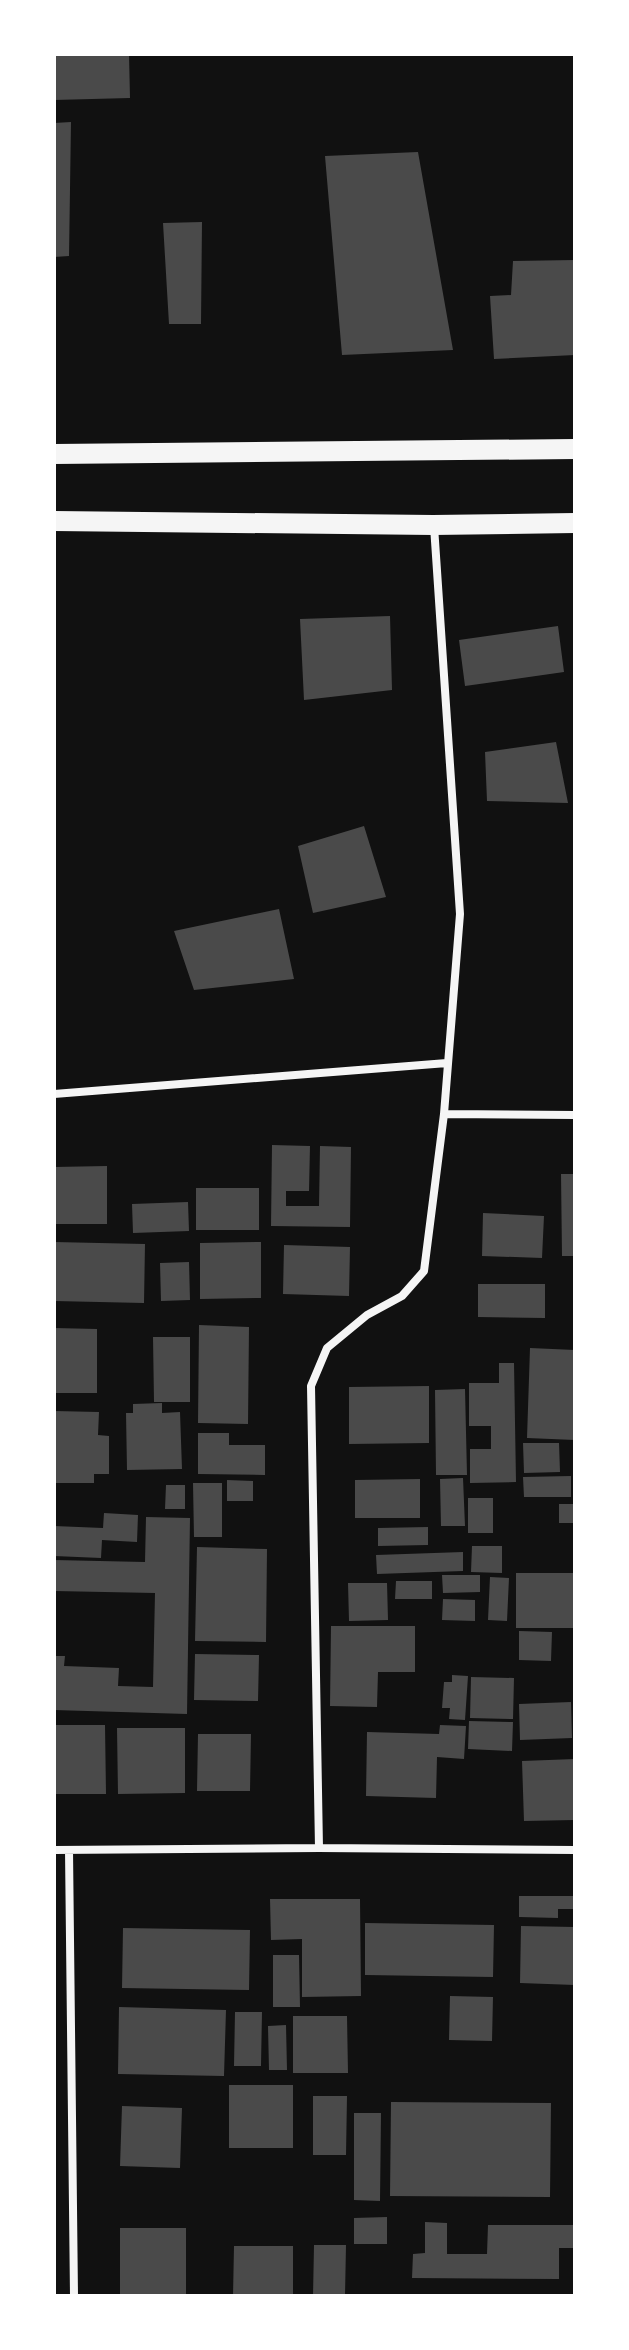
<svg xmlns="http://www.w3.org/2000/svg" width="629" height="2350" viewBox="0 0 629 2350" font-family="Mulish,sans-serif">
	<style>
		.building { fill: #4a4a4a }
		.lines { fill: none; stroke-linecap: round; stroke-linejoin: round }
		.minor { stroke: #f5f5f5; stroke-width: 8 }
		.primary { stroke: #f5f5f5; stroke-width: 20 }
	</style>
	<rect width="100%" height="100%" fill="#111"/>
	<!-- building -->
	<path class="building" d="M54,54H129L130,98L54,100Z
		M71,122L69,256L54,257V123Z
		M418,152L453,350L342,355L325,156Z
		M202,222L201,324H169L163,223Z
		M575,260V355L494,359L490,296L511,295L513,261Z
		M390,616L392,690L304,700L300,619Z
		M558,626L564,672L465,686L459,640Z
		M556,742L568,803L487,801L485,752Z
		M364,826L386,897L313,913L298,846Z
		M279,909L294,979L194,990L174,931Z
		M272,1145L310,1146L309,1191H286V1206H319L320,1146L351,1147L350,1227L271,1226Z
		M107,1166V1224H54V1167Z
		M561,1174H575V1256H562Z
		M196,1188H259V1230H196Z
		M188,1202L189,1231L133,1233L132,1204Z
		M483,1213L544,1216L542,1258L482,1256Z
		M54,1242L145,1244L144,1303L54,1301Z
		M261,1242V1298L200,1299V1243Z
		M284,1245L350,1247L349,1296L283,1294Z
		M189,1262L190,1300L161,1301L160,1263Z
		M478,1284H545V1318L478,1317Z
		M199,1325L249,1327L248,1424L198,1423Z
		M54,1328L97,1329V1393H54Z
		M153,1337H190V1402H154Z
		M530,1348L575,1350V1440L527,1438Z
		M499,1363H514L516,1482L470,1483V1449H491V1426H469V1383H499Z
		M429,1386V1443L349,1444V1387Z
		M465,1389L467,1475H436L435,1390Z
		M162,1403V1413L180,1412L182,1469L127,1470L126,1413H133V1404Z
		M54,1411L99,1412L98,1435L109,1436V1474H94V1483H54Z
		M198,1433H229V1445H265V1475L198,1474Z
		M523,1443H559L560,1472L524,1473Z
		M571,1476V1497H524L523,1477Z
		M463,1478L465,1526H441L440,1479Z
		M420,1479V1518H355V1480Z
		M227,1480L253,1481V1501H227Z
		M193,1483H222V1537H194Z
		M166,1485H185V1509H165Z
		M468,1498H493V1533H468Z
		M559,1504H575V1523H559Z
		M104,1513L138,1515L137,1542L102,1540L101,1558L54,1556V1526L103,1528Z
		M146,1517L190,1518L187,1714L54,1710V1656H65L64,1666L119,1668L118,1686L153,1687L155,1593L54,1591V1560L145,1562Z
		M428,1527V1545L378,1546V1528Z
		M472,1546H502V1573L471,1572Z
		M197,1547L267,1549L266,1642L195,1641Z
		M463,1552V1571L377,1574L376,1555Z
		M516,1573H575V1628H516Z
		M442,1575H480V1592L443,1593Z
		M490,1577L509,1578L507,1621L488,1620Z
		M396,1581H432V1599H395Z
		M348,1583H387L388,1620L349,1621Z
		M443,1599L475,1600V1621L442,1620Z
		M331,1626H415V1672H378L377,1707L330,1706Z
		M519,1631L552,1632L551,1661L519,1660Z
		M195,1654L259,1655L258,1701L194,1700Z
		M452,1675L468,1676L465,1720L449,1719L450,1708H442L444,1682H452Z
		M471,1677L514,1678L513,1719L470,1718Z
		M571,1702L572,1738L520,1740L519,1704Z
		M469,1721L513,1722L512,1751L468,1749Z
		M54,1725H105L106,1794H54Z
		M440,1725L466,1726L464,1759L437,1757L436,1798L366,1796L367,1732L439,1734Z
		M117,1728H185V1793L118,1794Z
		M198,1734H251L250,1791H197Z
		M575,1759V1820L524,1821L522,1761Z
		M519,1896H575V1909H558V1918L519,1917Z
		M270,1899H360L361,1996L302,1997V1939L271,1940Z
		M365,1923L494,1925L493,1977L365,1975Z
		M521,1926L575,1927V1985L520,1983Z
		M123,1928L250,1930L249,1990L122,1988Z
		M273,1955H299L300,2007H273Z
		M450,1996L493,1997L492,2041L449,2040Z
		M119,2007L226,2010L224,2076L118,2074Z
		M235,2012H262L261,2066H234Z
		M293,2016H347L348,2073H293Z
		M286,2025L287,2070H269L268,2026Z
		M229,2085H293V2148H229Z
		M313,2096H347L346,2155H313Z
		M391,2102L551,2103L550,2197L390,2196Z
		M122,2106L182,2108L180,2168L120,2166Z
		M354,2113H381L380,2201L354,2200Z
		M387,2217V2244H354V2218Z
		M425,2222L447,2223V2254H487L488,2225H575V2248H559V2279L412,2278L413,2254L425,2253Z
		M120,2228H186V2296H120Z
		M314,2245H346L345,2296H313Z
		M234,2246H293V2296H233Z"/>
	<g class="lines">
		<!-- minor -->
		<path class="minor" d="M54,1094L447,1063
			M444,1114L575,1115
			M319,1848L311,1386L327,1348L367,1315L402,1296L424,1271L444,1114L460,914L434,526
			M54,1850L319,1848L575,1850
			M69,1850L74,2296"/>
		<!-- primary -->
		<path class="primary" d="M54,454L575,449
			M54,521L433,525L575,523"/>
	</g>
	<!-- border -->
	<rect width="629" height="2350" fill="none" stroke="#ffffff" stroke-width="112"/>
</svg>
